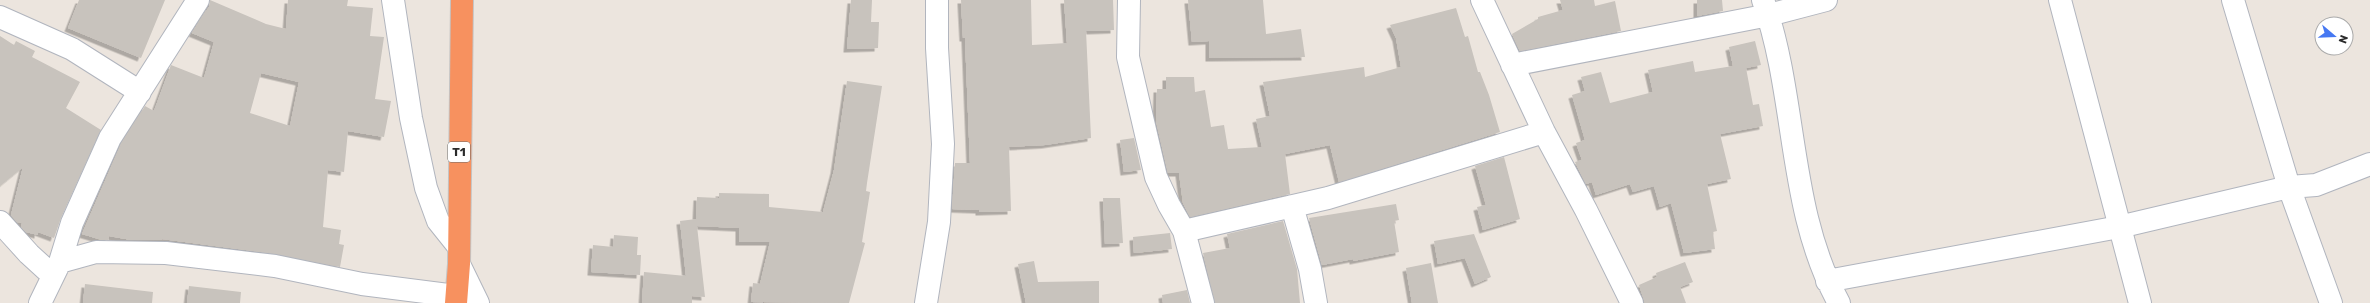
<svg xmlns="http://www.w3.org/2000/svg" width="2370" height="303" viewBox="0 0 2370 303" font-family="Rubik,sans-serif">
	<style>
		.building { fill: #c8c3bd; fill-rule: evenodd; filter: url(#shadow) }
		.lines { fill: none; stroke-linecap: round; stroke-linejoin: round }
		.minor-casing { stroke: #b1b5be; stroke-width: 24 }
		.highway-casing { stroke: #c4c4c4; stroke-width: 24 }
		.minor { stroke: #fff; stroke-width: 22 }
		.highway { stroke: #f7915f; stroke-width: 22 }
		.labels { text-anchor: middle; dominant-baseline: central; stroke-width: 3; stroke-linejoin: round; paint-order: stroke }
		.shield { fill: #fff; stroke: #6b6b6b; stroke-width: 1 }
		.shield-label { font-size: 12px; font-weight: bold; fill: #2b2b2b }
	</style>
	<defs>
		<filter id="shadow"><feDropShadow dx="-3.5" dy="3.5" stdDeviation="0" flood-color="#0004"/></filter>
	</defs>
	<rect width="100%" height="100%" fill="#ece5de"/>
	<!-- building -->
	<path class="building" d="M79,0H165L141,58L68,28Z
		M210,0L266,24L286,29L288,0H348L347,6L373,8L370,36L384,37L375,99L391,101L384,137L348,131L344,172L328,170L323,227L341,230L339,244L344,245L340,267L276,254L162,239V240H131L109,236L108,240H102L82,234L121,144L145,106L154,111L171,65L204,78L214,42L192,33L209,7ZM261,73L299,82L290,126L250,113Z
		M851,0H872L871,22H879L878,48L847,49Z
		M961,0H1031L1032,45L1067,43L1064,0H1113L1114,30L1086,31L1091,138L1045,145L1009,147L1011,211L979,212V210L952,209L955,163H970L965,38H963Z
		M1188,0H1263L1266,34L1301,29L1305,57L1209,58V41L1192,42Z
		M1560,0H1594L1595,6L1615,1L1621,31L1520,51L1512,34L1538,19V17L1563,10Z
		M1697,0H1722L1723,11L1697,16Z
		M1456,8L1465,37L1468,36L1478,72H1480L1489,95L1500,132L1339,182L1330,145L1285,154L1290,194L1190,217L1183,203L1179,173H1168L1156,121L1157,89H1166V77H1194L1195,92L1205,90L1211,127L1224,125L1228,149L1262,147L1256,119L1270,116L1263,82L1364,67L1365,77L1401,67L1396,38L1390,25Z
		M0,36L14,45L16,41L35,51L32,57L80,82L66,108L101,130L61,218L54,238L38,232V235L26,232L21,227L22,223L17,222L11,215L23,167L0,186Z
		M1755,41L1761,65L1746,68L1753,105L1759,104L1763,126L1720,134L1731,179L1707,184L1717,231L1713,232L1715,249L1684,253L1671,203L1660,207L1654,186L1633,192L1630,184L1596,195L1592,182L1586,184L1575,162L1582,160L1576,143L1585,140L1572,95L1585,91L1581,77L1601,72L1610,103L1653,92L1648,70L1693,61L1695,72L1733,66L1729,47Z
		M847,81L882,86L867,183L866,191L870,192L862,242L865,243L849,303L751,302L753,283L760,284L770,242H739V228L697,226L705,297L692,296V303H642L644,272L686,276L680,221L696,219L697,197L719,198V193L769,194V207L823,212L834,170Z
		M1134,138L1141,170L1124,172L1120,140Z
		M1504,157L1520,219L1483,230L1477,207L1486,205L1475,166Z
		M1103,198H1120L1123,243L1105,244Z
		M1396,204L1399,220L1394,221L1399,252L1353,261V259L1322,265L1309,218Z
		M1283,221L1297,269L1300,303H1215L1203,253L1230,248L1227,234Z
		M1170,233L1172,249L1134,253L1133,237Z
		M1474,234L1491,277L1475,284L1465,258L1438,264L1434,241Z
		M614,235L638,237L637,255H641L640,275L591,272L593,245L613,247Z
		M1034,261L1038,282L1099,281V303H1026L1018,264Z
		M1685,262L1693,282L1680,287L1686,303H1645L1639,285L1657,277L1656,273Z
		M1431,263L1438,303H1412L1406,268Z
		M85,284L153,292L152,303H83Z
		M189,286L241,292L240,303H187Z
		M1187,290L1190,303H1163L1162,295Z"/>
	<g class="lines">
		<defs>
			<path id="minor" d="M393,0L411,118L426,188L438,221L458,246
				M1129,0L1128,57L1156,177L1169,205L1184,231L1203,303
				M1482,0L1544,132L1586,210L1632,303
				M1763,0C1798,99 1787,209 1839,303
				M2060,0L2140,303
				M2233,0L2289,187L2331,303
				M0,17L72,49L140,92
				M1512,65L1769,15L1826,0
				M1292,206L1310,269L1316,303
				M0,222L29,254L53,276
				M1184,231L1328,198L1544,132
				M60,262L72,223L110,138L198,0
				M459,264L478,303
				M1827,281L2119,227L2289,187L2316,185L2370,164
				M40,303L60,262L96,252L166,253L275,266L362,284L456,296
				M926,303L939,222L943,144L937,48V0"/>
			<path id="highway" d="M456,303L459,264L462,0"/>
		</defs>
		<!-- minor casing -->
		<use href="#minor" class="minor-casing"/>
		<!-- highway casing -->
		<use href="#highway" class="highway-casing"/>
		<!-- minor -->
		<use href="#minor" class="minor"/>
		<!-- highway -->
		<use href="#highway" class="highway"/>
	</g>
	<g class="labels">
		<!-- shield labels -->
		<rect class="shield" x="448" y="142" width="22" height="20" rx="3"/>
		<g class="shield-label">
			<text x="459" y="152">T1</text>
		</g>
	</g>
	<!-- north arrow -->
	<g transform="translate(2334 36) rotate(109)"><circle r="19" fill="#ffffff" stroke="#aaaaaa"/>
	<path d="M0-3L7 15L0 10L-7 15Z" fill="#4678f2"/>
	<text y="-6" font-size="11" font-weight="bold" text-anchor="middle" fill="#2b2b2b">N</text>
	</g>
</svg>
